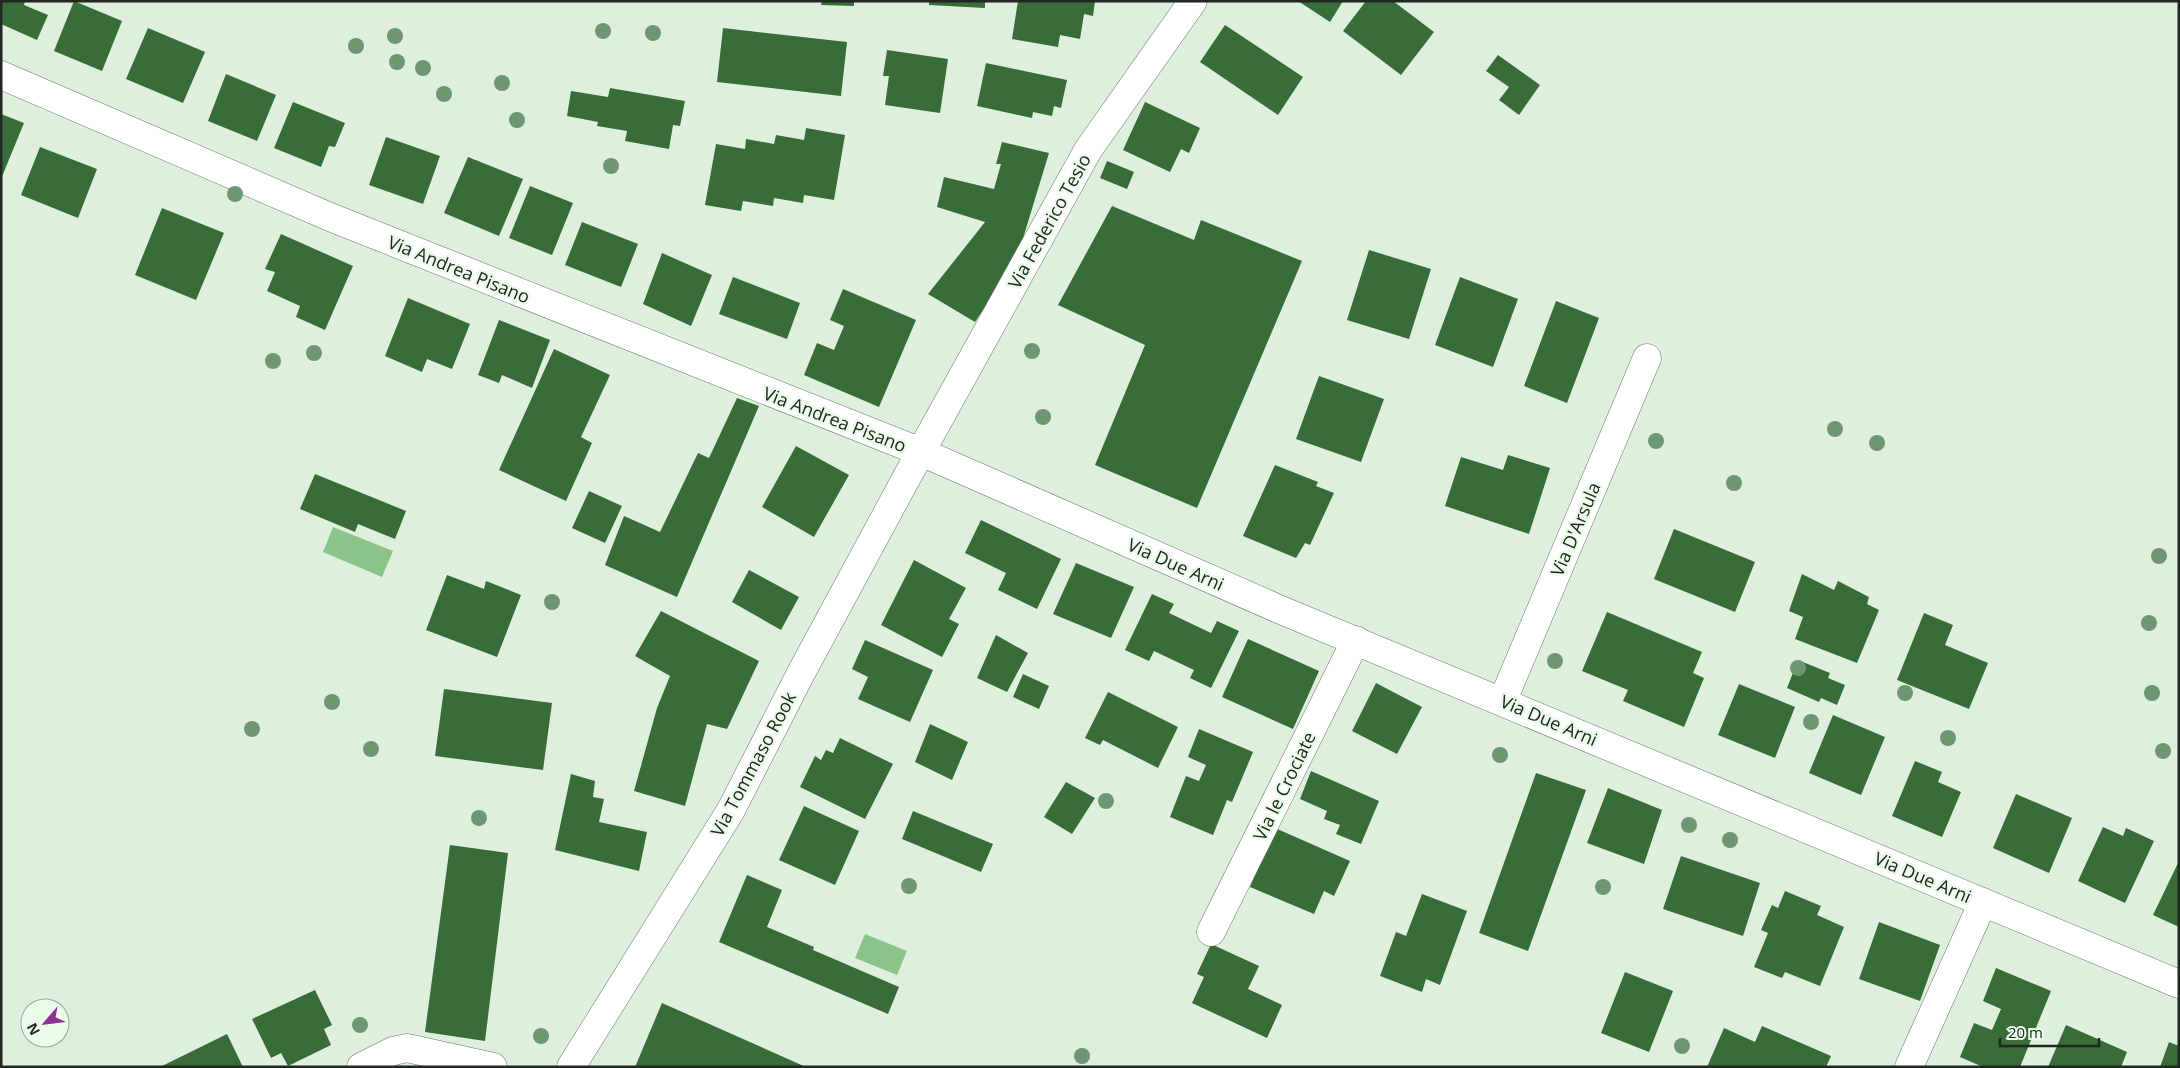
<svg xmlns="http://www.w3.org/2000/svg" width="2180" height="1068" viewBox="0 0 2180 1068" font-family="'Open Sans',sans-serif">
	<style>
		.water { fill: #8cc38b }
		.building { fill: #386c39 }
		.lines { fill: none; stroke-linecap: round; stroke-linejoin: round }
		.street-casing { stroke: #6a786a; stroke-width: 29 }
		.secondary-casing { stroke: #6a786a; stroke-width: 29 }
		.street { stroke: #fff; stroke-width: 28 }
		.secondary { stroke: #fff; stroke-width: 28 }
		.tree { fill: #6f9672 }
		.labels { text-anchor: middle; dominant-baseline: central; stroke-width: 5; stroke-linejoin: round; paint-order: stroke }
		.street-label { font-size: 18px; fill: #212721; stroke: #ecfceb }
	</style>
	<rect width="100%" height="100%" fill="#dfefde"/>
	<!-- water -->
	<path class="water" d="M333,527L393,551L382,577L323,552Z
		M865,934L907,951L897,975L855,958Z"/>
	<!-- building -->
	<path class="building" d="M1,1H25L24,5L48,15L37,40L1,24Z
		M74,1L122,21L102,71L54,51Z
		M822,1H854V6L821,5Z
		M929,1H985V8L929,5Z
		M1018,1H1095L1093,16L1084,14L1080,39L1060,35L1058,47L1012,39Z
		M1298,1H1343L1330,22Z
		M1366,1H1393L1434,32L1401,75L1343,31Z
		M1225,25L1303,77L1278,115L1200,62Z
		M148,28L205,52L183,103L126,79Z
		M723,28L847,42L841,96L717,82Z
		M887,50L948,59L940,113L885,105L889,76H883Z
		M1498,55L1540,85L1519,115L1499,100L1509,87L1486,71Z
		M986,63L1067,80L1061,108L1054,106L1052,116L1033,112L1032,118L977,106Z
		M226,74L276,95L257,141L208,121Z
		M610,88L685,101L680,126L673,125L669,149L625,141L627,131L597,126L598,122L567,116L571,91L608,97Z
		M293,102L345,123L335,147L329,146L321,167L274,148Z
		M1145,102L1200,128L1189,153L1181,149L1170,172L1123,150Z
		M1,114L24,123L1,179Z
		M806,128L845,135L834,200L804,195L803,203L774,198L773,206L743,201L741,211L705,205L716,144L745,149L746,139L774,144L776,135L804,140Z
		M386,137L440,156L423,204L369,185Z
		M1002,142L1049,153L1017,258L975,322L928,294L985,222L937,207L944,177L994,189L1001,164H996Z
		M40,147L97,169L78,218L21,195Z
		M468,157L523,179L499,236L444,213Z
		M1107,161L1134,172L1127,189L1100,178Z
		M530,186L573,203L552,255L509,238Z
		M1112,206L1194,240L1201,220L1302,261L1197,508L1095,465L1145,345L1058,305Z
		M162,208L224,233L196,300L135,275Z
		M582,222L638,244L621,287L565,265Z
		M281,234L353,266L325,330L296,317L300,306L267,291L275,272L265,269Z
		M1369,250L1431,269L1409,339L1347,320Z
		M662,253L712,275L691,326L643,304Z
		M733,277L800,303L787,339L719,314Z
		M1460,277L1518,299L1493,367L1435,345Z
		M843,289L916,320L879,407L804,375L817,343L834,350L844,326L830,320Z
		M408,298L470,324L452,369L427,359L422,372L385,356Z
		M1556,301L1599,318L1567,403L1524,386Z
		M499,320L550,340L532,388L502,375L499,383L478,375Z
		M554,349L610,375L581,437L592,443L566,501L499,470Z
		M1319,376L1384,399L1361,462L1296,439Z
		M737,398L759,406L677,597L605,565L624,516L660,532L698,453L709,458Z
		M796,446L849,475L814,537L762,507Z
		M1508,455L1550,468L1529,534L1445,506L1461,457L1503,470Z
		M1275,465L1318,482L1316,486L1334,493L1310,545L1305,543L1296,558L1243,536Z
		M315,474L406,511L395,539L358,524L355,532L300,509Z
		M589,491L622,506L605,543L572,528Z
		M981,520L1061,559L1037,609L998,590L1006,573L965,553Z
		M1674,529L1755,562L1735,612L1654,579Z
		M914,560L966,588L949,619L959,624L942,657L881,625Z
		M1076,563L1134,587L1111,638L1053,614Z
		M749,570L799,597L781,630L732,602Z
		M1802,574L1834,590L1838,581L1869,597L1867,604L1879,610L1857,663L1795,639L1803,617L1789,611Z
		M447,575L484,589L486,581L521,595L497,657L426,630Z
		M1152,594L1174,604L1169,613L1211,633L1217,621L1239,631L1211,688L1190,678L1194,670L1154,651L1149,661L1125,650Z
		M661,611L759,661L727,729L707,724L685,806L634,791L657,708L670,676L635,656Z
		M1607,612L1702,652L1693,673L1704,678L1684,727L1623,701L1628,690L1582,671Z
		M1924,613L1953,625L1945,645L1988,663L1969,709L1897,680Z
		M996,635L1028,653L1007,692L977,678Z
		M1248,639L1319,671L1293,729L1222,697Z
		M865,640L933,670L910,722L858,699L868,677L852,669Z
		M1798,660L1830,673L1828,678L1845,685L1837,705L1821,698L1819,702L1787,688Z
		M1023,674L1049,686L1039,709L1013,697Z
		M1376,683L1422,707L1397,754L1352,731Z
		M1739,684L1795,707L1775,758L1718,735Z
		M444,689L552,703L543,770L435,756Z
		M1108,692L1178,727L1158,768L1103,740L1100,745L1085,738Z
		M1833,715L1885,737L1861,795L1809,773Z
		M930,724L968,742L952,780L915,762Z
		M1199,729L1253,752L1232,802L1227,800L1213,835L1170,817L1186,776L1199,781L1206,765L1188,757Z
		M840,738L893,764L865,819L800,787L815,756L821,760L826,750L833,753Z
		M1915,761L1942,772L1938,782L1961,792L1942,837L1892,816Z
		M1311,771L1379,801L1361,844L1336,834L1340,825L1324,819L1327,811L1300,799Z
		M1536,773L1586,790L1528,951L1479,933Z
		M571,774L595,781L593,797L604,799L599,822L647,832L639,871L555,850Z
		M1066,782L1095,798L1072,834L1044,817Z
		M1608,788L1662,810L1644,864L1587,843Z
		M2016,794L2072,818L2049,873L1993,848Z
		M804,806L859,831L835,885L779,860Z
		M913,811L993,844L981,872L902,839Z
		M2103,827L2123,836L2126,828L2154,841L2125,903L2078,881Z
		M1275,828L1350,861L1334,896L1324,891L1314,914L1250,887Z
		M450,845L508,853L485,1041L425,1032Z
		M1681,856L1760,883L1743,936L1663,909Z
		M2179,861V927L2153,915Z
		M747,875L782,890L767,927L814,947L813,950L899,987L888,1014L719,942Z
		M1785,891L1821,906L1817,915L1844,927L1820,986L1785,972L1782,978L1754,967L1768,933L1761,930L1772,905L1778,908Z
		M1422,894L1467,911L1440,985L1426,979L1422,992L1380,976L1396,932L1406,936Z
		M1879,922L1940,945L1920,1001L1859,979Z
		M1211,944L1259,966L1248,989L1282,1005L1267,1038L1192,1003L1204,977L1197,974Z
		M1996,968L2051,991L2020,1067H1983L1960,1057L1974,1023L1992,1030L2001,1009L1983,1001Z
		M1625,972L1673,991L1649,1052L1601,1033Z
		M315,990L332,1025L324,1029L331,1045L288,1066L281,1053L271,1058L252,1019Z
		M662,1003L806,1067H635Z
		M2066,1025L2127,1052L2121,1067H2048Z
		M1762,1026L1831,1056L1826,1067H1707L1724,1028L1755,1042Z
		M227,1034L243,1067H160Z
		M2169,1042L2179,1046V1067H2160Z"/>
	<g class="lines">
		<defs>
			<path id="street" d="M1503,700L1647,358
				M1211,932L1356,640
				M361,1067L393,1051L407,1048L493,1067
				M571,1067L731,810L801,673L908,475L1088,150L1193,1
				M1909,1067L1983,902"/>
			<path id="secondary" d="M1,75L330,217L921,452L1281,610L2179,984"/>
		</defs>
		<!-- street casing -->
		<use href="#street" class="street-casing"/>
		<!-- secondary casing -->
		<use href="#secondary" class="secondary-casing"/>
		<!-- street -->
		<use href="#street" class="street"/>
		<!-- secondary -->
		<use href="#secondary" class="secondary"/>
	</g>
	<!-- trees -->
	<g class="tree">
		<circle cx="603" cy="31" r="8"/>
		<circle cx="653" cy="33" r="8"/>
		<circle cx="395" cy="36" r="8"/>
		<circle cx="356" cy="46" r="8"/>
		<circle cx="397" cy="62" r="8"/>
		<circle cx="423" cy="68" r="8"/>
		<circle cx="502" cy="83" r="8"/>
		<circle cx="444" cy="94" r="8"/>
		<circle cx="517" cy="120" r="8"/>
		<circle cx="611" cy="166" r="8"/>
		<circle cx="235" cy="194" r="8"/>
		<circle cx="1032" cy="351" r="8"/>
		<circle cx="314" cy="353" r="8"/>
		<circle cx="273" cy="361" r="8"/>
		<circle cx="1043" cy="417" r="8"/>
		<circle cx="1835" cy="429" r="8"/>
		<circle cx="1656" cy="441" r="8"/>
		<circle cx="1877" cy="443" r="8"/>
		<circle cx="1734" cy="483" r="8"/>
		<circle cx="2159" cy="556" r="8"/>
		<circle cx="552" cy="602" r="8"/>
		<circle cx="2149" cy="623" r="8"/>
		<circle cx="1555" cy="661" r="8"/>
		<circle cx="1798" cy="668" r="8"/>
		<circle cx="1905" cy="693" r="8"/>
		<circle cx="2152" cy="693" r="8"/>
		<circle cx="332" cy="702" r="8"/>
		<circle cx="1811" cy="722" r="8"/>
		<circle cx="252" cy="729" r="8"/>
		<circle cx="1948" cy="738" r="8"/>
		<circle cx="371" cy="749" r="8"/>
		<circle cx="2163" cy="751" r="8"/>
		<circle cx="1500" cy="755" r="8"/>
		<circle cx="1106" cy="801" r="8"/>
		<circle cx="479" cy="818" r="8"/>
		<circle cx="1689" cy="825" r="8"/>
		<circle cx="1730" cy="840" r="8"/>
		<circle cx="909" cy="886" r="8"/>
		<circle cx="1603" cy="887" r="8"/>
		<circle cx="360" cy="1025" r="8"/>
		<circle cx="541" cy="1036" r="8"/>
		<circle cx="1682" cy="1046" r="8"/>
		<circle cx="1082" cy="1056" r="8"/>
	</g>
	<g class="labels">
		<!-- street labels -->
		<g class="street-label">
			<text transform="translate(1049 221) rotate(-61)">Via Federico Tesio</text>
			<text transform="translate(459 269) rotate(22)">Via Andrea Pisano</text>
			<text transform="translate(835 419) rotate(21)">Via Andrea Pisano</text>
			<text transform="translate(1575 529) rotate(-67)">Via D'Arsula</text>
			<text transform="translate(1176 564) rotate(24)">Via Due Arni</text>
			<text transform="translate(1549 720) rotate(23)">Via Due Arni</text>
			<text transform="translate(753 764) rotate(-62)">Via Tommaso Rook</text>
			<text transform="translate(1284 786) rotate(-64)">Via le Crociate</text>
			<text transform="translate(1923 877) rotate(23)">Via Due Arni</text>
		</g>
	</g>
	<!-- border -->
	<rect width="2180" height="1068" fill="none" stroke="#212721" stroke-width="5"/>
	<!-- north arrow -->
	<g transform="translate(45 1023) rotate(242)"><circle r="24" fill="#ecfceb" stroke="#9ba79a"/>
	<path d="M0-4L9 19L0 12L-9 19Z" fill="#8f2f98"/>
	<text y="-8" font-size="14" font-weight="bold" text-anchor="middle" fill="#212721">N</text>
	</g>
	<!-- scale -->
	<path d="M2000 1038v8h99v-8" fill="none" stroke="#212721" stroke-width="2.5"/>
	<text x="2008" y="1038" font-size="15" fill="#212721" stroke="#ecfceb" stroke-width="4" paint-order="stroke">20 m</text>
</svg>
